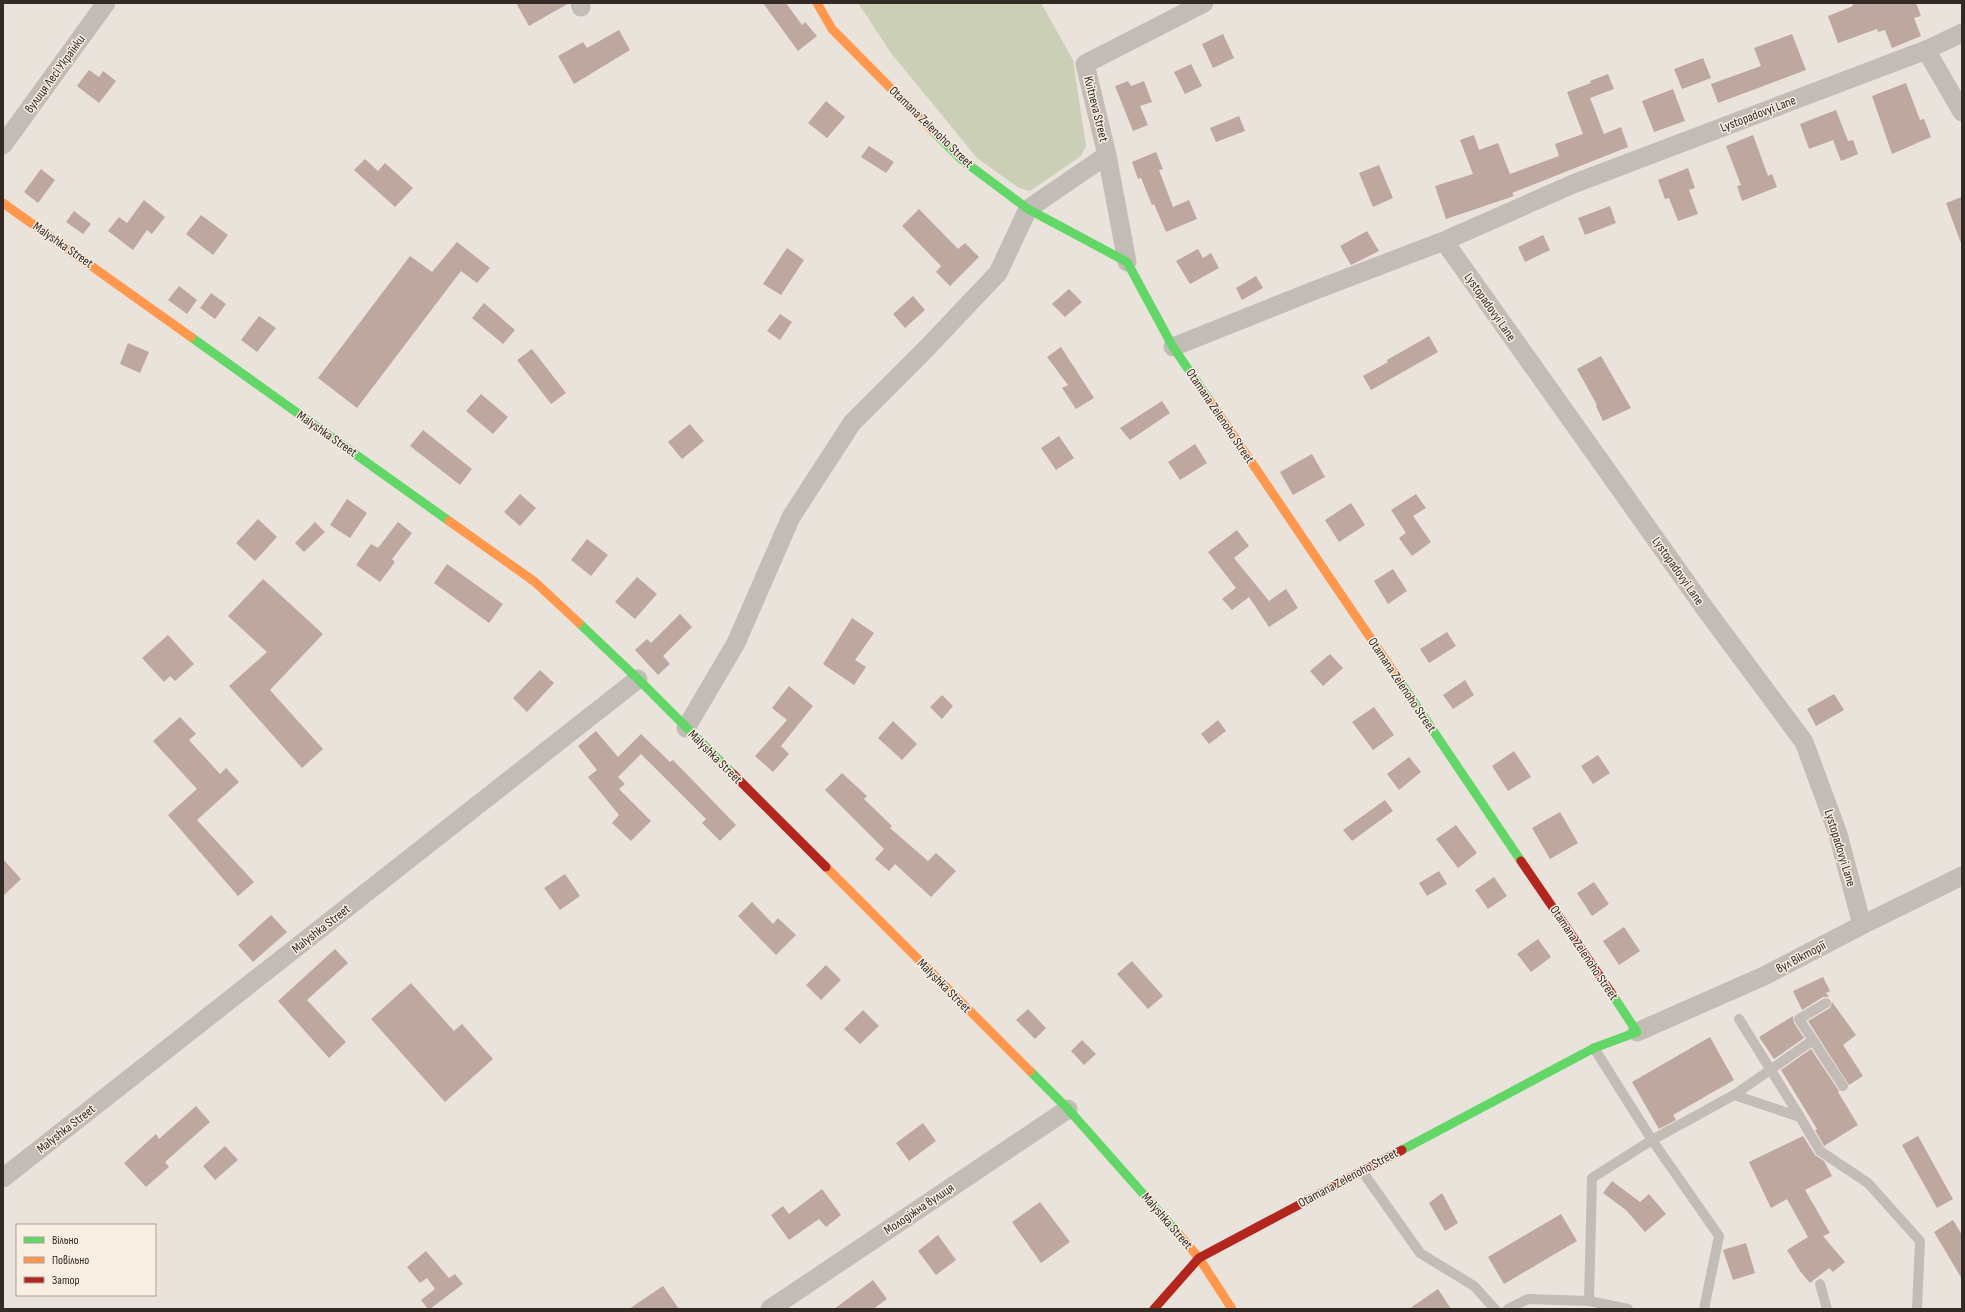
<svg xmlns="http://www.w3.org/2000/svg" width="1965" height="1312" viewBox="0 0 1965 1312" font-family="'Sofia Sans Condensed',sans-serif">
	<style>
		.green { fill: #cbcfb6 }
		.building { fill: #bea79e }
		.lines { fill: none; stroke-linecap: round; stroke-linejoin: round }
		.lane { stroke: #c3bcb6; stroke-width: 10 }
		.street { stroke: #c3bcb6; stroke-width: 19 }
		.fast { stroke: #63d668; stroke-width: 9 }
		.slow { stroke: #ff974d; stroke-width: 9 }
		.jam { stroke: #b3261e; stroke-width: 9 }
		.labels { text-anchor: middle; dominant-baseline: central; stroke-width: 3; stroke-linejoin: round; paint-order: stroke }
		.street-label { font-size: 13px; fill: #332925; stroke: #f8eee2 }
	</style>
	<rect width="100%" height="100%" fill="#eae3dc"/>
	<!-- green -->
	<path class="green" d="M858,3H1041L1073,60L1086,146L1081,156L1030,191L1019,188L977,158L891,53Z"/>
	<!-- building -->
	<path class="building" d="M516,3H569L529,26Z
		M763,3H786L802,25L805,22L817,36L798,51Z
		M1852,3H1916L1921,16L1914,18L1921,36L1892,48L1885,30L1878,32L1877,29L1838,43L1828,16L1853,6Z
		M619,30L630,50L574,84L558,56L583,42L587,48Z
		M1223,34L1234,58L1213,68L1202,44Z
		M1792,34L1806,70L1718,103L1711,84L1761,66L1754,48Z
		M1703,58L1711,78L1682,89L1674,69Z
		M1191,64L1202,86L1185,94L1174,72Z
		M89,70L99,77L103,71L116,81L99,103L77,86Z
		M1608,74L1614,89L1590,98L1604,134L1621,127L1628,147L1512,193L1514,196L1446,219L1435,186L1473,174L1460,140L1474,135L1479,150L1498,143L1510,174L1559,156L1555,144L1583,134L1567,92L1591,83L1590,81Z
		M1128,81L1131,86L1144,81L1152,102L1140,106L1148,125L1133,131L1115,86Z
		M1906,83L1920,120L1924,119L1931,137L1892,154L1872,96Z
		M1673,89L1685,121L1654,132L1642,101Z
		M826,101L845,117L827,138L808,123Z
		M1836,110L1848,141L1853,140L1858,154L1841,161L1833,140L1809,149L1800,124Z
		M1239,116L1245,131L1216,142L1210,128Z
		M1753,135L1768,176L1772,174L1777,187L1742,201L1737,186L1741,185L1726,146Z
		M869,146L894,162L886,173L861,157Z
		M1156,152L1163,169L1159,170L1173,207L1189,200L1197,219L1166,232L1154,204L1152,205L1141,178L1138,179L1132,162Z
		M365,159L378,171L385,163L413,188L395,207L354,170Z
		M1379,165L1393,198L1373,207L1359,173Z
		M1688,168L1695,188L1689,190L1698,214L1678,221L1669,198L1665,199L1658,180Z
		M41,169L55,180L38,203L24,192Z
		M1962,197V243H1961L1946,203Z
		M144,200L165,217L152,234L147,230L133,250L108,231L119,217L127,223Z
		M1610,206L1616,223L1585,235L1578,218Z
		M919,209L958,249L965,243L979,257L950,286L936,272L941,266L902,226Z
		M74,211L91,224L83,234L66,222Z
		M201,215L228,235L213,255L186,234Z
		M1367,231L1379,251L1351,265L1340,246Z
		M1543,235L1550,250L1525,262L1518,247Z
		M457,242L490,268L477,283L461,271L357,408L318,378L410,256L432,272Z
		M787,248L804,260L781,295L763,284Z
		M1198,249L1203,258L1211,253L1219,268L1190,284L1176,261Z
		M1256,276L1263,288L1242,300L1236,288Z
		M179,286L197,300L187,314L168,300Z
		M1069,289L1082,302L1065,317L1052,304Z
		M211,293L226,304L215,319L200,308Z
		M913,296L925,310L905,328L893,314Z
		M484,303L515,330L503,344L472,318Z
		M780,314L792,322L780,340L767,331Z
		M259,316L276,328L257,352L241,340Z
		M1429,336L1438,352L1371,390L1363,376L1388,362L1387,360Z
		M128,343L149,352L140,373L120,364Z
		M1061,347L1094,398L1076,409L1062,388L1068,385L1047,357Z
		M532,349L566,393L551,404L517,360Z
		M1601,356L1631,408L1603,421L1596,406L1597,405L1577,369Z
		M481,394L508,417L493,434L466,411Z
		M1162,401L1170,413L1130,440L1120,428Z
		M690,424L704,441L682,459L668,442Z
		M423,430L472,469L460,485L410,446Z
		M1059,436L1074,458L1056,470L1041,448Z
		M1195,444L1207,463L1180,480L1168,462Z
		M1312,454L1325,477L1293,495L1280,472Z
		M520,494L536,508L520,526L504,512Z
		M1416,494L1426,508L1413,516L1431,542L1412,556L1399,538L1406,533L1391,510Z
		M347,499L367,513L350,538L330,525Z
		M1351,503L1365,525L1339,542L1325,520Z
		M258,519L277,537L255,561L236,543Z
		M315,522L325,532L304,552L295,543Z
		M398,522L412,533L392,559L395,562L380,582L356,565L371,544L378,548Z
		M1237,530L1249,546L1234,558L1269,601L1286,589L1298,608L1269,627L1249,597L1232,610L1222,599L1236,588L1208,552Z
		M587,539L608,555L591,576L571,560Z
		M447,564L503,604L489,623L434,583Z
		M1393,569L1407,591L1388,604L1374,581Z
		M637,577L657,594L635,619L615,602Z
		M263,579L323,634L270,690L323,749L302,768L229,686L267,652L228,616Z
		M680,614L692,627L663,656L670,664L658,675L635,650L647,639L651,643Z
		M852,618L874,633L855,660L866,667L854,685L823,664Z
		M1447,632L1456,646L1429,663L1420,649Z
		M168,635L194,664L175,681L170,676L164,682L142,658Z
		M1330,654L1343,668L1323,686L1310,671Z
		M540,670L554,683L527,712L513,698Z
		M1465,680L1474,695L1453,709L1443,695Z
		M789,686L813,706L781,746L789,754L773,772L755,756L787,720L772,708Z
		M1834,694L1844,710L1816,726L1807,709Z
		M942,695L953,706L942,719L930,707Z
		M1374,707L1394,735L1373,750L1352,722Z
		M180,717L196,734L189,740L220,774L226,768L239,782L197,820L254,882L238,896L168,815L197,789L153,741Z
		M1218,720L1226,731L1209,744L1201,734Z
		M893,721L917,744L902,760L878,738Z
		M596,731L618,757L641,734L670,762L673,760L736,825L720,841L702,823L706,819L641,754L618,777L625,784L619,789L651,821L631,841L612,823L619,815L588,777L597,770L578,746Z
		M1514,751L1531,777L1508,791L1492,766Z
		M1598,755L1610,773L1593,784L1581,766Z
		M1409,757L1421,772L1399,790L1387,774Z
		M842,773L867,796L864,799L892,826L890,828L928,861L936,853L956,871L931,897L895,864L889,871L875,859L884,849L825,790Z
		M1385,800L1393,811L1352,841L1343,830Z
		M1560,812L1578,843L1550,859L1532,828Z
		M1456,825L1477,853L1458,868L1436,839Z
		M3,859L21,879L3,896Z
		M1439,871L1447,884L1427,896L1419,883Z
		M565,874L580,896L560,910L544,888Z
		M1494,877L1507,896L1488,909L1475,890Z
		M1594,882L1609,904L1592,916L1577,893Z
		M752,902L773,924L778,918L796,935L776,955L738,916Z
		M271,915L287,932L253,962L238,945Z
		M1624,927L1640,951L1619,965L1603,941Z
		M1538,939L1551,957L1531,972L1517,954Z
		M335,949L348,963L307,1000L346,1042L329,1058L278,1001Z
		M1132,961L1163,996L1148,1009L1117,974Z
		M826,965L841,980L821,1000L806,985Z
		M1823,977L1830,991L1826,993L1829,997H1823L1802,1010L1793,991Z
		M411,983L454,1031L462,1024L493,1059L445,1102L371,1019Z
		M1832,1002L1856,1035L1843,1045L1863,1076L1849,1085L1808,1021L1830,1008Z
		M1028,1009L1046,1028L1035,1039L1016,1020Z
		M863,1010L879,1026L860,1044L844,1029Z
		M1793,1016L1794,1023L1804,1038L1774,1059L1759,1037Z
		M1710,1037L1734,1080L1673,1115L1676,1120L1659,1129L1632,1082Z
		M1082,1040L1096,1054L1084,1065L1071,1051Z
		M1811,1049L1839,1091L1838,1092L1858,1125L1824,1146L1815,1130L1817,1129L1781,1070Z
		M196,1106L210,1122L165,1162L169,1167L146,1187L124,1163L156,1134L159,1139Z
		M923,1123L936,1141L909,1161L896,1143Z
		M1803,1136L1815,1155L1824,1161L1832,1176L1805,1190L1830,1233L1823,1236L1845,1262L1833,1272L1829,1268L1810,1283L1800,1271L1787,1250L1808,1237L1787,1199L1771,1208L1749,1162Z
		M1918,1136L1953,1199L1937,1208L1902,1145Z
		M225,1146L238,1160L215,1180L203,1166Z
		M1612,1181L1640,1202L1649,1194L1666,1214L1645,1232L1626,1210L1603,1193Z
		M822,1189L841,1215L826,1227L819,1219L789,1240L771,1215L783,1206L789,1214Z
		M1442,1193L1458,1223L1445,1231L1429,1203Z
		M1040,1202L1070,1242L1041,1263L1012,1222Z
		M1561,1214L1577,1241L1504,1284L1488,1257Z
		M1953,1220L1962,1235V1279L1934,1232Z
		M938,1235L956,1260L936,1275L918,1251Z
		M1746,1243L1755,1273L1733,1280L1723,1250Z
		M426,1251L449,1278L455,1274L463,1284L430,1309H428L421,1300L435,1289L427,1278L420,1283L407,1267Z
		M873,1280L887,1299L873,1309H834Z
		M663,1286L679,1309H629Z
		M1438,1289L1451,1309H1409Z"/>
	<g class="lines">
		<!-- lane -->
		<path class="lane" d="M1826,1003L1799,1019L1843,1086
			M1739,1019L1800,1117
			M1594,1048L1652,1140L1719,1236L1704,1309
			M1734,1095L1813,1040
			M1362,1171L1420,1253L1474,1286L1495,1309
			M1820,1284L1827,1309
			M1589,1301L1592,1178L1652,1140L1734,1095L1800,1117L1820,1151L1868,1183L1920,1241L1917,1309
			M1508,1309L1528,1299L1589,1301L1628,1309"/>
		<!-- street -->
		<path class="street" d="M580,3L581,7
			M1926,50L1962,112
			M3,145L106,3
			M1444,241L1706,610L1804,742L1838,834L1862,925
			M1127,262L1107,155L1085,64L1204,3
			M1173,347L1313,291L1444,241L1573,184L1926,50L1962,33
			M686,728L736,643L791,517L852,423L923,352L998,273L1028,209L1107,155
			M1637,1032L1764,976L1862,925L1962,876
			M3,1178L638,679
			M770,1309L1068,1109"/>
		<!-- fast -->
		<path class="fast" d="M933,131L961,159L1028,209L1127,262L1173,347L1210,401
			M191,337L449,521
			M579,623L638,679L733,774
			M1399,680L1521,861
			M1030,1071L1068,1109L1176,1231
			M1402,1150L1594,1048L1637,1032L1612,994"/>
		<!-- slow -->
		<path class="slow" d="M817,3L832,29L933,131
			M3,203L191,337
			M1210,401L1399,680
			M449,521L535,582L579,623
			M826,867L1030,1071
			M1176,1231L1199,1258L1232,1309"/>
		<!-- jam -->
		<path class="jam" d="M733,774L826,867
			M1521,861L1612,994
			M1154,1309L1199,1258L1402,1150"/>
	</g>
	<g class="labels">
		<!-- street labels -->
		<g class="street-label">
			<text transform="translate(55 74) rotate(-54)">вулиця Лесі Українки</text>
			<text transform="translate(1096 109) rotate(76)">Kvitneva Street</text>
			<text transform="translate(1758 114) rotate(-21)">Lystopadovyi Lane</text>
			<text transform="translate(931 127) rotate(44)">Otamana Zelenoho Street</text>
			<text transform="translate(63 245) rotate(35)">Malyshka Street</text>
			<text transform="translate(1490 307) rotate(55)">Lystopadovyi Lane</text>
			<text transform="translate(1220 416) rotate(56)">Otamana Zelenoho Street</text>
			<text transform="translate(327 434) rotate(35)">Malyshka Street</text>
			<text transform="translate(1678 571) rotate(55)">Lystopadovyi Lane</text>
			<text transform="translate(1402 685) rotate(56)">Otamana Zelenoho Street</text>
			<text transform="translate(715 757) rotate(45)">Malyshka Street</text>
			<text transform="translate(1840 848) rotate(73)">Lystopadovyi Lane</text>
			<text transform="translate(321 929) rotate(-38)">Malyshka Street</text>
			<text transform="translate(1584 953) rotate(56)">Otamana Zelenoho Street</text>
			<text transform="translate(1801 957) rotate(-28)">вул Вікторії</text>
			<text transform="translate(944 986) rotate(45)">Malyshka Street</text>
			<text transform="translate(66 1129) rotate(-38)">Malyshka Street</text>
			<text transform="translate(1348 1178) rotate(-28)">Otamana Zelenoho Street</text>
			<text transform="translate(919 1209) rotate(-34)">Молодіжна вулиця</text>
			<text transform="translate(1167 1221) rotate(49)">Malyshka Street</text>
		</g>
	</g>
	<!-- border -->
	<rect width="1965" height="1312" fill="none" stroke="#332925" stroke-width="8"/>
	<!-- legend -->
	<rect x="16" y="1224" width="140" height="72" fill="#f8eee2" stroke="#a99f96"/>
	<rect x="24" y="1237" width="20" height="6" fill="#63d668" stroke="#a99f96"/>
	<text x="52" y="1244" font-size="12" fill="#332925">Вільно</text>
	<rect x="24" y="1257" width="20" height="6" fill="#ff974d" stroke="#a99f96"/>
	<text x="52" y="1264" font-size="12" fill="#332925">Повільно</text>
	<rect x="24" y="1277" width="20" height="6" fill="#b3261e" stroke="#a99f96"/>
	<text x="52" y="1284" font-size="12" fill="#332925">Затор</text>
</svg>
